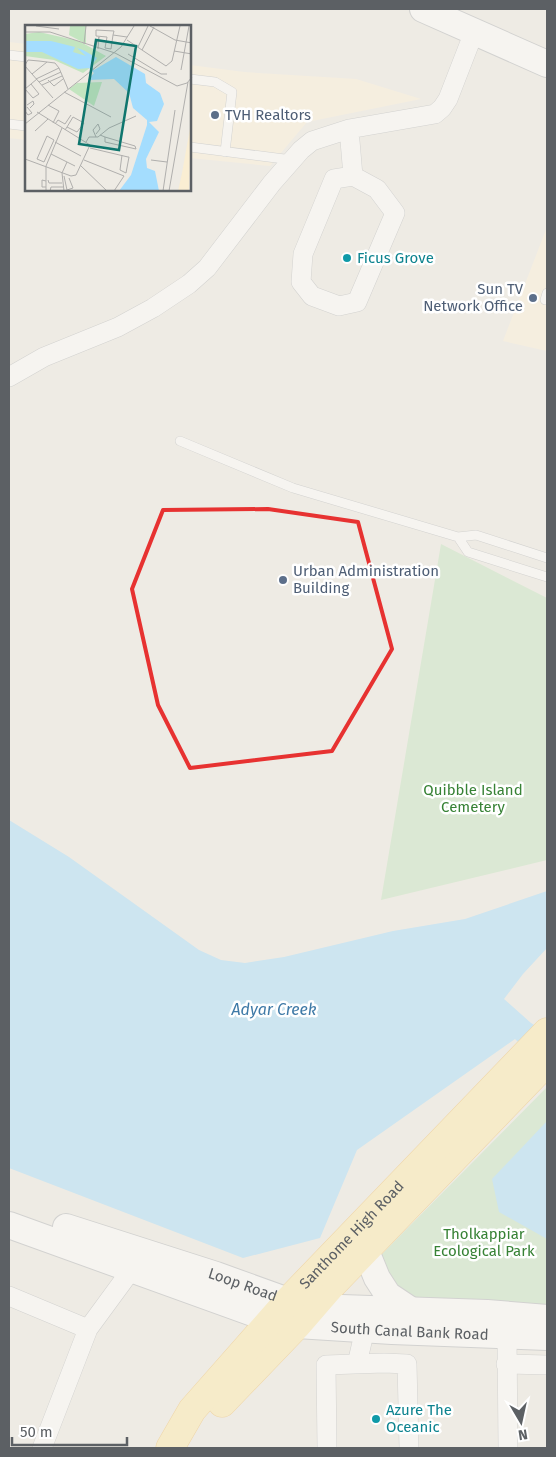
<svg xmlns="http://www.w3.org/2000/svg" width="556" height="1457" viewBox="0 0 556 1457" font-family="'Fira Sans',sans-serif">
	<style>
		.commercial { fill: #fdf2da }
		.green { fill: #c3e5c0 }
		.water { fill: #a4ddfe }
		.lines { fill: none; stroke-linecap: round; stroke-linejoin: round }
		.lane-casing { stroke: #b1b5b9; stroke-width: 10 }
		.street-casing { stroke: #b1b5b9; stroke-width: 20 }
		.secondary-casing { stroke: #b0b4b9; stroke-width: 28 }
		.primary-casing { stroke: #efbb5c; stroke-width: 29 }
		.lane { stroke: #fff; stroke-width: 9 }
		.street { stroke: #fff; stroke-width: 19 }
		.secondary { stroke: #fff; stroke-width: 26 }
		.primary { stroke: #feeaa9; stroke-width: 28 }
		.marked { fill: none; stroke: #e73231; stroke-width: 4; stroke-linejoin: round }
		.service-dot { fill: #5c6f8a; stroke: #fff; stroke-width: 2 }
		.culture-dot { fill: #0f9aa8; stroke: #fff; stroke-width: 2 }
		.labels { text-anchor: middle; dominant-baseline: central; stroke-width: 5; stroke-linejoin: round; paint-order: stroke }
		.service-label { font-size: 15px; fill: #4e5e75; stroke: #fff; text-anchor: start }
		.culture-label { font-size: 15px; fill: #0d838f; stroke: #fff; text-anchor: start }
		.park-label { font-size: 15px; fill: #378235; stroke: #fff }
		.street-label { font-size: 15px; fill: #5c6064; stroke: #fff }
		.water-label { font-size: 16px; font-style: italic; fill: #3f7aa7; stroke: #fff }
		.inset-road { fill: none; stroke: #b0afad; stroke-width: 1 }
		.view { fill: #0f766e; fill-opacity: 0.15; stroke: #0f766e; stroke-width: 2.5 }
		.inset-edge { fill: none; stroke: #5c6064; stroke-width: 2.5 }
	</style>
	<rect width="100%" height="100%" fill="#eeebe4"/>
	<!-- commercial -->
	<path class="commercial" d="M9,42L26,44V140L9,138Z
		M190,65L244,72L356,79L421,99L307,122L270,166L190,158Z
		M547,227V351L503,341Z"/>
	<!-- green -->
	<path class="green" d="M441,544L547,598V860L381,900Z
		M547,1087V1314L399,1297L380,1256Z"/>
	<!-- water -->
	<path class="water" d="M9,820L69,857L199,950L221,960L245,963L284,957L393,931L465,919L547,891V948L523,974L504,999L531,1023L547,1033V1069L515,1039L357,1150L320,1238L243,1258L9,1168Z
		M547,1121V1239L499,1212L492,1179Z"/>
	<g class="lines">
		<defs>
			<path id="lane" d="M9,55L26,57
				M190,79L215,82L232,92L225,152
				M9,124L26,126
				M190,147L292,160
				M547,293L545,300H547
				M180,441L293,488L458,537L468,552L547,577
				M458,537L476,535L547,558"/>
			<path id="street" d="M349,129L353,176L377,189L395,213L357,302L339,306L312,296L301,282L303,254L334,179L353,176
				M9,377L44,357L118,327L153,308L189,284L207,268L272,183L301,150L312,141L349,129L435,114L442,108L448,99L474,32
				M9,1296L88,1329
				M507,1335L508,1448
				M357,1364L365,1329
				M506,1364L547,1365
				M42,1448L88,1329L132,1269L137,1259
				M327,1448L326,1365L384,1363L407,1364L409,1448"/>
			<g id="secondary">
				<path d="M423,9L547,64"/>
				<path id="s1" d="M9,1225L272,1320L297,1325L392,1331L547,1337"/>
				<path id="s2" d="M66,1227L216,1275L288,1301L312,1307L487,1313L547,1318"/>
				<path d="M366,1251L377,1278L388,1295L409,1309"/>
			</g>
			<g id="primary">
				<path d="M222,1403L297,1325L329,1288L547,1062"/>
				<path id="s3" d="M170,1448L192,1410L288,1301L547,1032"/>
			</g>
		</defs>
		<!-- lane casing -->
		<use href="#lane" class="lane-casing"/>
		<!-- street casing -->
		<use href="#street" class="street-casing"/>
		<!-- secondary casing -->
		<use href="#secondary" class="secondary-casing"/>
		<!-- primary casing -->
		<use href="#primary" class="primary-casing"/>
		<!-- lane -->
		<use href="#lane" class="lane"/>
		<!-- street -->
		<use href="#street" class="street"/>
		<!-- secondary -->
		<use href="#secondary" class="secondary"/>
		<!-- primary -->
		<use href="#primary" class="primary"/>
	</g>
	<!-- marked area -->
	<path d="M0 0H556V1457H0ZM268,509L358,522L392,649L332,751L190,768L158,705L132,589L163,510Z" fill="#eeebe4" fill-opacity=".55" fill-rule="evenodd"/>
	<path class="marked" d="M268,509L358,522L392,649L332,751L190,768L158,705L132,589L163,510Z"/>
	<!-- markers -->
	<g class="service-dot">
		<circle cx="215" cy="115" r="5"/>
		<circle cx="533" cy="298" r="5"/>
		<circle cx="283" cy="580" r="5"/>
	</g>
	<g class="culture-dot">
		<circle cx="347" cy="258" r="5"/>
		<circle cx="376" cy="1419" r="5"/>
	</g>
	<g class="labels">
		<!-- service labels -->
		<g class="service-label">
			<text x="225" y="115">TVH Realtors</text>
			<text x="523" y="289" text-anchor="end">Sun TV<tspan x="523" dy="17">Network Office</tspan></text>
			<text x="293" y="571">Urban Administration<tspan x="293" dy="17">Building</tspan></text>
		</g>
		<!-- culture labels -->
		<g class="culture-label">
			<text x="357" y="258">Ficus Grove</text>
			<text x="386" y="1410">Azure The<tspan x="386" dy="17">Oceanic</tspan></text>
		</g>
		<!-- park labels -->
		<g class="park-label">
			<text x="473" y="790">Quibble Island<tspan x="473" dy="17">Cemetery</tspan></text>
			<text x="484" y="1234">Tholkappiar<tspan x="484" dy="17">Ecological Park</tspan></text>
		</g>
		<!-- street labels -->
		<g class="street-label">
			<text stroke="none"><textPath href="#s3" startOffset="281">Santhome High Road</textPath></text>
			<text stroke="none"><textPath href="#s2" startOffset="186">Loop Road</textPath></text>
			<text stroke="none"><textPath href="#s1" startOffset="418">South Canal Bank Road</textPath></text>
		</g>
		<!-- water labels -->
		<g class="water-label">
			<text x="274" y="1009">Adyar Creek</text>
		</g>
	</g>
	<!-- overview -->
	<g transform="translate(25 25)">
		<rect width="166" height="166" fill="#eeebe4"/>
		<path d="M45,1H61V19L44,10ZM14,7L54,16L81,31L58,48L29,35L0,31V9ZM77,57L69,81L44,64L52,58Z" fill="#c3e5c0"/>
		<path d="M166,98L164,166H153L157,148Z" fill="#faeed3"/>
		<path d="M0,16H26L50,22L48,27L61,31L52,23L58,25L72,33L66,41L69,45L91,32L120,49L121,58L135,68L139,79L132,96L124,97L134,107L121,134L122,143L130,146L134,166H94L106,150L122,100V95L108,83L104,68L89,54L63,55L69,48L64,43L53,44L17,27H0Z" fill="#a4ddfe"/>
		<path class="inset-road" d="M11,1L34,4M125,1L150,15L167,18M0,7H25L90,28L152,61L162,58L167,52M88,10L86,24L80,23L82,12L71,11V5L89,6L88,10L102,12M102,15L141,41L147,36L155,1M59,19L61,1M113,22L123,1M70,23L74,12L73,24M117,25L129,2M149,26L167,29M103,29L136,49H142M0,40L3,35L14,36L30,38L34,43M0,41L28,73M156,45L164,1M7,49L22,37M11,54L34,43L43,64M23,55L29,61L38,54M14,57L36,47M6,59L14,69L8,73L0,64L12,54M17,60L37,51M39,67L86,92M2,80L8,76L9,79L5,83M23,80L34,86L28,98M0,86L3,90L7,88L2,82M12,87L65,120L51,150M0,99L96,22L109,1M30,99L33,95L40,99L46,90M40,105L42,102L48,92L59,98L52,107L42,102M10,106L23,94M75,110L80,112L110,121L111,124L80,117V112M22,111L29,115L19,137L12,134ZM71,112L68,105L73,99L75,104L71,109M30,117L56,131M61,117L64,112H73L84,103L111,91M65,123L103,132H104L101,148L95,145L97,130M26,129L50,141M0,134L46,151L51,150M59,135L99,151L89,166M126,135L142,137M55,140L82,166M39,151L42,165L48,163L44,153M23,155L24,158H37M21,162H17V155L21,156M21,166V141L37,103M25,166L26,162H38M39,166L37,148L42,137M138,166L150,85M144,166L163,57"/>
		<path class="view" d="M71,15L111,21L94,125L54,119Z"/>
		<rect width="166" height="166" class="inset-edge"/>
	</g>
	<!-- border -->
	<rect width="556" height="1457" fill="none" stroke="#5c6064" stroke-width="20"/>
	<!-- north arrow -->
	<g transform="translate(521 1422) rotate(171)" stroke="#ffffff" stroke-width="4" paint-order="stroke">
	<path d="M0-4L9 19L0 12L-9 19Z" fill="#5c6064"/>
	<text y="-8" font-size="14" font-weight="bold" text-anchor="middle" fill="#5c6064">N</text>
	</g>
	<!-- scale -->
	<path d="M12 1437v8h115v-8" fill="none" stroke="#5c6064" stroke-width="2.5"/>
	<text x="20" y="1437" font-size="15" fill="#5c6064" stroke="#ffffff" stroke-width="4" paint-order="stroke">50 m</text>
</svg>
